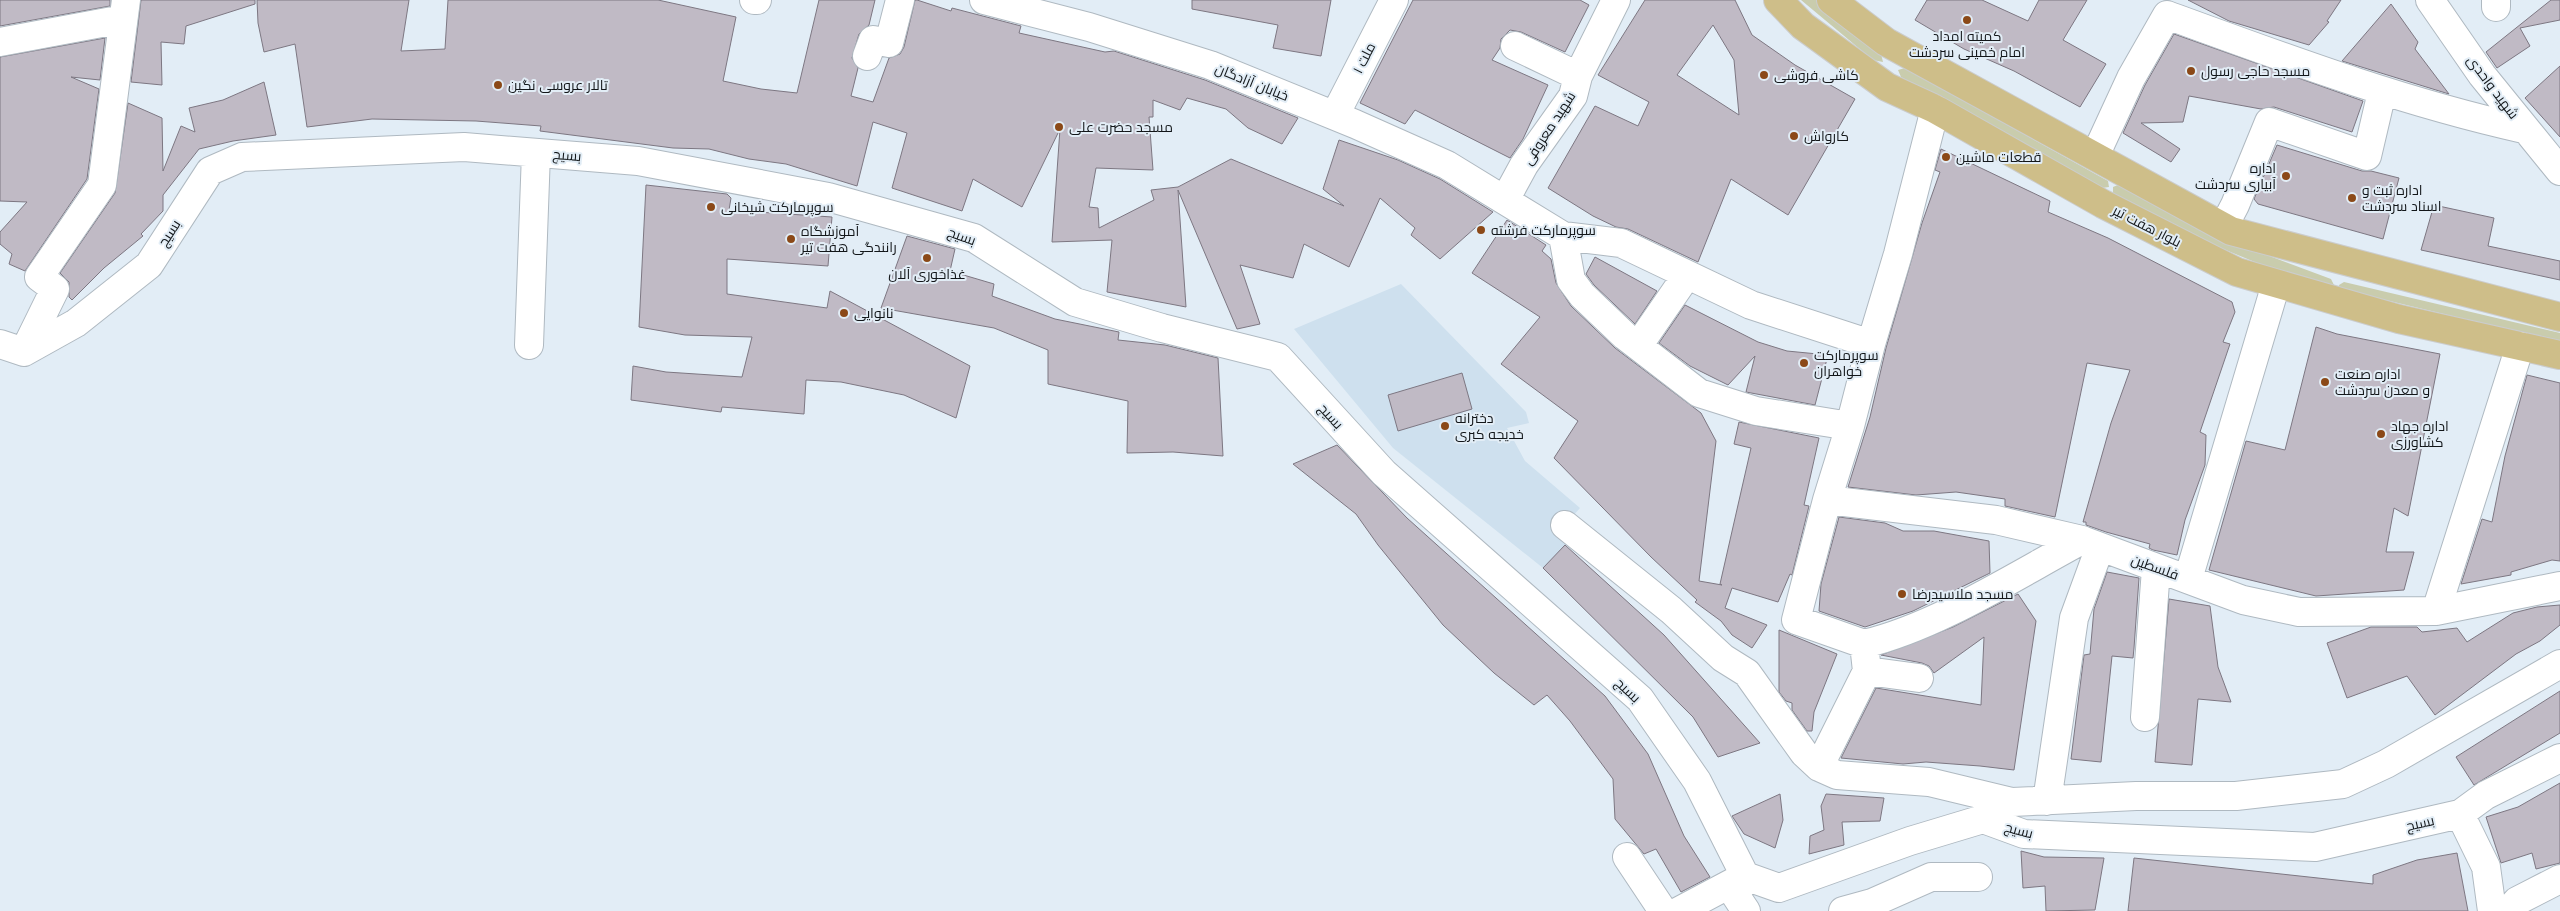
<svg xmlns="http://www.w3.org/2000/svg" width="2560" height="911" viewBox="0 0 2560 911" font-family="'DM Sans',Cairo,sans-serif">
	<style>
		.built { fill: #cee0ee }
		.green { fill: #c9ccad }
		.building { fill: #c0bac5; stroke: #7d7782; fill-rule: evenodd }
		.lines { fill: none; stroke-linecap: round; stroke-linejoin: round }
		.minor-casing { stroke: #afb9c1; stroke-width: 30 }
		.major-casing { stroke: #cbcccc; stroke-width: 30 }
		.minor { stroke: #fff; stroke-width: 28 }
		.major { stroke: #cebe89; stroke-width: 28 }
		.poi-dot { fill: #8b4918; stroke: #e2edf6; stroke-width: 2 }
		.labels { text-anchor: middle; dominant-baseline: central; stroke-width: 4; stroke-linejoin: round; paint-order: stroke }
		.poi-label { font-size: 14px; fill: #121619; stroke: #e2edf6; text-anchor: start }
		.street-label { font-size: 14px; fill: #121619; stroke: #e2edf6 }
	</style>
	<rect width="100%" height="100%" fill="#e2edf6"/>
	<!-- built -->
	<path class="built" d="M1401,284L1526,412L1529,423L1507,428L1525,461L1580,508L1565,525L1567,543L1543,568L1393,448L1294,329Z"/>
	<!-- green -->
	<path class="green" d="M1801,0H1816L1881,54L1883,62L1873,60Z
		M1905,68L2108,181L2109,187L2102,188L1901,77L1898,70Z
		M2118,185L2216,236L2331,279L2334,285L2325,286L2262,265L2199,239L2113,194V187Z
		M2344,282L2560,333V342L2340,289L2339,285Z"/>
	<!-- building -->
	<path class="building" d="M0,0H110V6L0,26Z
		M141,0H255V4L186,26L184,44L161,42L162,85L131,82Z
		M257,0H409L401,51L445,49L448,0H658L736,17L723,81L761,89L797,93L819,0H875L869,25L859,34L852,58L858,68L851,96L873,102L889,58L900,54L904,47L915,0H917L951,11L952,8L1021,26L1019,33L1105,52L1114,51L1205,80L1298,118L1282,144L1248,128L1226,109L1187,98L1180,110L1153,100V117H1149L1153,170L1096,168L1089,207L1098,208L1099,228L1154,200L1151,190L1178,187L1231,159L1344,206L1323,189L1339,140L1398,160L1440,179L1493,212L1440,259L1411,235L1415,228L1380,198L1349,267L1304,244L1293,278L1240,265L1260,324L1237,329L1178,190L1186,307L1107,292L1112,240L1052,242L1060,129L1022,207L973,179L962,211L892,188L907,133L873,122L857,186L786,164L749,159L709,149L673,148L540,131L541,126L476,121L372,119L307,127L295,44L264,52L258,23Z
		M1192,0H1331L1321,56L1273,48L1278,25L1192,9Z
		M1413,0H1580L1589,5L1565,52L1521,32L1510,30L1501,39L1500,48L1492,60L1548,85L1523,139L1510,158L1415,110L1405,124L1360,103Z
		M1645,0H1735L1752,35L1795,65L1855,99L1788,215L1731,179L1698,262L1628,229L1616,227L1593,216L1548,188L1595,106L1638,126L1649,102L1598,75ZM1713,25L1734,60L1739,115L1677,75Z
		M1927,0H1982L2028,21L2039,0H2087L2063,40L2106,64L2080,107L2014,71L1964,49L1915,20Z
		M2188,0H2341L2327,21L2329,22L2309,45L2229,21Z
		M2551,0H2560V20L2520,28L2530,46L2497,68L2486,52Z
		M2391,4L2418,42L2415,49L2449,94L2342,61Z
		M2174,34L2363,101L2352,132L2274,107L2261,109L2189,96L2183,122L2141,123L2180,149L2171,162L2123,133L2145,85Z
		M105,38L100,80L71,77L99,89L87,179L25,271L9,264L12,254L0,244V232L27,202L0,201V57Z
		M2560,66V137L2525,98Z
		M264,82L276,135L233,141L199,149L163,195V211L141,234L143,236L104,268L72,300L69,297V282L60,273L115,193L128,103L162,118L163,171L181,126L195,132L189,108L223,100Z
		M2277,145L2362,171H2371L2399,178L2383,239L2258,204L2254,199Z
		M1941,149L2050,201L2048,212L2108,238L2232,302L2235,312L2223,342L2230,344L2200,432L2206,435L2205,465L2185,520L2177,555L2153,550L2149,548L2150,544L2106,532L2086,525V522H2083L2111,423L2130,370L2087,363L2055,517L2005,506V499L1956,492L1916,495L1848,487L1870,417L1886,348L1922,223L1940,172L1935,170Z
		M646,185L727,194L731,198L729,210L832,217L828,266L727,259V294L827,308L830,291L970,366L956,418L904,395L841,382L806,380L804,414L722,407L721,412L631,400L633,366L666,372L742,377L752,337L685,335L639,327Z
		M2434,205L2494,218L2488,246L2560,261V280L2421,250Z
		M1507,220L1546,245L1542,251L1551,259L1556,283L1571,306L1615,348L1701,413L1716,441L1699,581L1722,585L1720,584L1751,448L1734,444L1739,422L1819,438L1804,505L1809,506L1792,575L1790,574L1778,602L1732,588L1725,608L1767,625L1752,648L1732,635L1721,621L1695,602L1697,600L1651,557L1554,458L1578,421L1501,364L1540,317L1472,273Z
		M907,236L955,249L950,271L994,284L992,296L1055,319L1119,332L1118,340L1165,345L1218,358L1223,456L1173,452L1127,453L1128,401L1048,384V350L994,328L881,308Z
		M1595,257L1657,291L1635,324L1594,285L1586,274Z
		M1685,305L1758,342L1787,351L1828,355L1815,405L1746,392L1755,356L1728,385L1690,366L1659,343Z
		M2316,327L2337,334L2440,354L2408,516L2394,508L2386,552H2414L2404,590L2316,596L2209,570L2246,441L2285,450Z
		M1462,373L1472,409L1398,431L1388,395Z
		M2527,375L2560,383V561L2552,560L2511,572V575L2461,584L2482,519L2492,522L2505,456Z
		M1337,445L1407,518L1605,696L1648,754L1684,836L1710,877L1681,892L1656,849L1644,854L1615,819L1613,779L1570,721L1547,695L1534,705L1494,673L1443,625L1378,545L1356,514L1293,464Z
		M1839,517L1885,523L1903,531H1934L1989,541L1990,573L1913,611L1865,627L1819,611L1821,584Z
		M1565,545L1664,635L1760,743L1718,757L1693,717L1543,568Z
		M2107,572L2139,578L2134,648L2133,658L2112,656L2101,762L2071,759L2084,655L2090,654L2094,609Z
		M2018,594L2036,621L2014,770L1980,766L1926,762L1903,764L1841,758L1876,688L1981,705L1984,637L1934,673L1929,666L1922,663L1881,655L1953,627Z
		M2169,599L2210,606L2218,667L2231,702L2198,699L2192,765L2155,762Z
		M2560,605V625L2540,641L2516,654L2435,715L2407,676L2347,698L2327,643L2371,627H2417L2422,632L2457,628L2467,642L2513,613L2537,607Z
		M1779,630L1837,654L1814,712L1812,731H1807L1792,710V703L1786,701L1779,692Z
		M2560,691V733L2474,785L2456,757Z
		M2560,783V863L2536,869L2532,853L2501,863L2486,817L2518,807Z
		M1780,794L1783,820L1775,848L1744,834L1732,816Z
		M1826,794L1884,798L1880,821L1842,822L1844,845L1809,854L1810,836L1824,830L1821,806Z
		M2021,851L2044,857L2104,858L2095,910L2046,911L2045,886L2023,888Z
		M2457,853L2468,911H2128L2134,858L2373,884V875L2417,860Z"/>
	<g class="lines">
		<defs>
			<path id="minor" d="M754,0H757
				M984,0L1089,27L1210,65L1355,124L1447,165L1563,236L1621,243L1751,305L1871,344
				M2430,0L2482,75L2560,171
				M2496,7V0
				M0,42L123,19
				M1515,46L1578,76
				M867,56L873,40L889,43L900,0
				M1935,109L1898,254L1871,344L1850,426L1827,500L1996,520L2082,540L2243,600L2299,612L2436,611L2560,586
				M1335,115L1394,0
				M2095,156L2131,78L2167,15C2285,58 2402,102 2524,129
				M1505,200L1524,165L1573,96L1578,76L1616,0
				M2224,226L2235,205L2269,122L2367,156L2382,92
				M1563,236L1571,280L1582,295L1625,336L1699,393L1756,411L1850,426
				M0,344L24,352L76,323L149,265L210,171L242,157L464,147L638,161L828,197L974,238L1075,302L1162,328L1278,357L1384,473L1640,699L1697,781L1745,876L1779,888L1910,841L1983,819L2012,802
				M529,345L536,153
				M1638,346L1687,275
				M24,352L55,289L39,277L102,185L126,0
				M1827,500L1796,620L1864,644L1867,671L1819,767L1837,775L1929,782L2012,802L2136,796H2236L2343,784L2386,764L2560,664
				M1565,525L1671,610L1723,658L1747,673L1804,753L1819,767
				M2188,579L2276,284
				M2436,611L2520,346
				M1864,644C1936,627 2015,576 2082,540
				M1867,671L1919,678
				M2145,717L2156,569
				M2047,801L2074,618L2100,547
				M2460,814L2486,867L2492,911
				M1983,819L2024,834L2315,847L2460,814L2486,795L2560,758
				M1627,857L1663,911
				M1745,876L1736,896L1746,911
				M1679,911L1745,876
				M1843,911L1872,903L1931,877H1978
				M2508,911L2517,901L2560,879"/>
			<path id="major" d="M1778,0L1803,26L1887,87L1935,109L2103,204L2237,272L2399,319L2560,355
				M1831,0L1886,42L2231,231L2560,317"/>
		</defs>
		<!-- minor casing -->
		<use href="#minor" class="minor-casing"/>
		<!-- major casing -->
		<use href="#major" class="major-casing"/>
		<!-- minor -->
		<use href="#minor" class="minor"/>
		<!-- major -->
		<use href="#major" class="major"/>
	</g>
	<!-- markers -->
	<g class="poi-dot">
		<circle cx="1967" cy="20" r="5"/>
		<circle cx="2191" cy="71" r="5"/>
		<circle cx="1764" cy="75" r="5"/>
		<circle cx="498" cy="85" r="5"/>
		<circle cx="1059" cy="127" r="5"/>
		<circle cx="1794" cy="136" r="5"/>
		<circle cx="1946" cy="157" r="5"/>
		<circle cx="2286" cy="176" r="5"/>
		<circle cx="2352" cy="198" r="5"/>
		<circle cx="711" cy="207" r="5"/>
		<circle cx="1481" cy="230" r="5"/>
		<circle cx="791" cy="239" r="5"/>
		<circle cx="927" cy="258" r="5"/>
		<circle cx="844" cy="313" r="5"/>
		<circle cx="1804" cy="363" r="5"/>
		<circle cx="2325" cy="382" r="5"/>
		<circle cx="1445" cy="426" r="5"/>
		<circle cx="2381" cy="434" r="5"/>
		<circle cx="1902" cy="594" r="5"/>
	</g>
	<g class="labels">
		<!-- poi labels -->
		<g class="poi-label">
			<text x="1967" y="36" text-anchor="middle">کمیته امداد<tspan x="1967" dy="16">امام خمینی سردشت</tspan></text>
			<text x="2201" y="71">مسجد حاجی رسول</text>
			<text x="1774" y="75">کاشی فروشی</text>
			<text x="508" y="85">تالار عروسی نگین</text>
			<text x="1069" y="127">مسجد حضرت علی</text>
			<text x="1804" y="136">کارواش</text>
			<text x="1956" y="157">قطعات ماشین</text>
			<text x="2276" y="168" text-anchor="end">اداره<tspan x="2276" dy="16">آبیاری سردشت</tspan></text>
			<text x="2362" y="190">اداره ثبت و<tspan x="2362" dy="16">اسناد سردشت</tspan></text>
			<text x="721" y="207">سوپرمارکت شیخانی</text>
			<text x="1491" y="230">سوپرمارکت فرشته</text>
			<text x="801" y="231">آموزشگاه<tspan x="801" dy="16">رانندگی هفت تیر</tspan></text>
			<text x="927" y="274" text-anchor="middle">غذاخوری آلان</text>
			<text x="854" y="313">نانوایی</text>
			<text x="1814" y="355">سوپرمارکت<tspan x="1814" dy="16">خواهران</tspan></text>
			<text x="2335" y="374">اداره صنعت<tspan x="2335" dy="16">و معدن سردشت</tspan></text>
			<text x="1455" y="418">دخترانه<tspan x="1455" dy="16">خدیجه کبری</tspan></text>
			<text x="2391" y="426">اداره جهاد<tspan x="2391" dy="16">کشاورزی</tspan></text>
			<text x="1912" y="594">مسجد ملاسیدرضا</text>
		</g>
		<!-- street labels -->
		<g class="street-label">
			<text transform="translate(1364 58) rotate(-63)">ملت ۱</text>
			<text transform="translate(1252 82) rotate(22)">خیابان آزادگان</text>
			<text transform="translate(2493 87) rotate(53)">شهید واحدی</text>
			<text transform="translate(1549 128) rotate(-57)">شهید معروفی</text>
			<text transform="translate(567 155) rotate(5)">بسیج</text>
			<text transform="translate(2147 226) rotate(27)">بلوار هفت تیر</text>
			<text transform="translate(169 233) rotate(-57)">بسیج</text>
			<text transform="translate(962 236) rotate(20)">بسیج</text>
			<text transform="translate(1331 416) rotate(48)">بسیج</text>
			<text transform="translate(2155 567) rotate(20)">فلسطین</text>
			<text transform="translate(1628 690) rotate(44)">بسیج</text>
			<text transform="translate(2420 823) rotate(-13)">بسیج</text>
			<text transform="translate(2019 830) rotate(15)">بسیج</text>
		</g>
	</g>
</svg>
